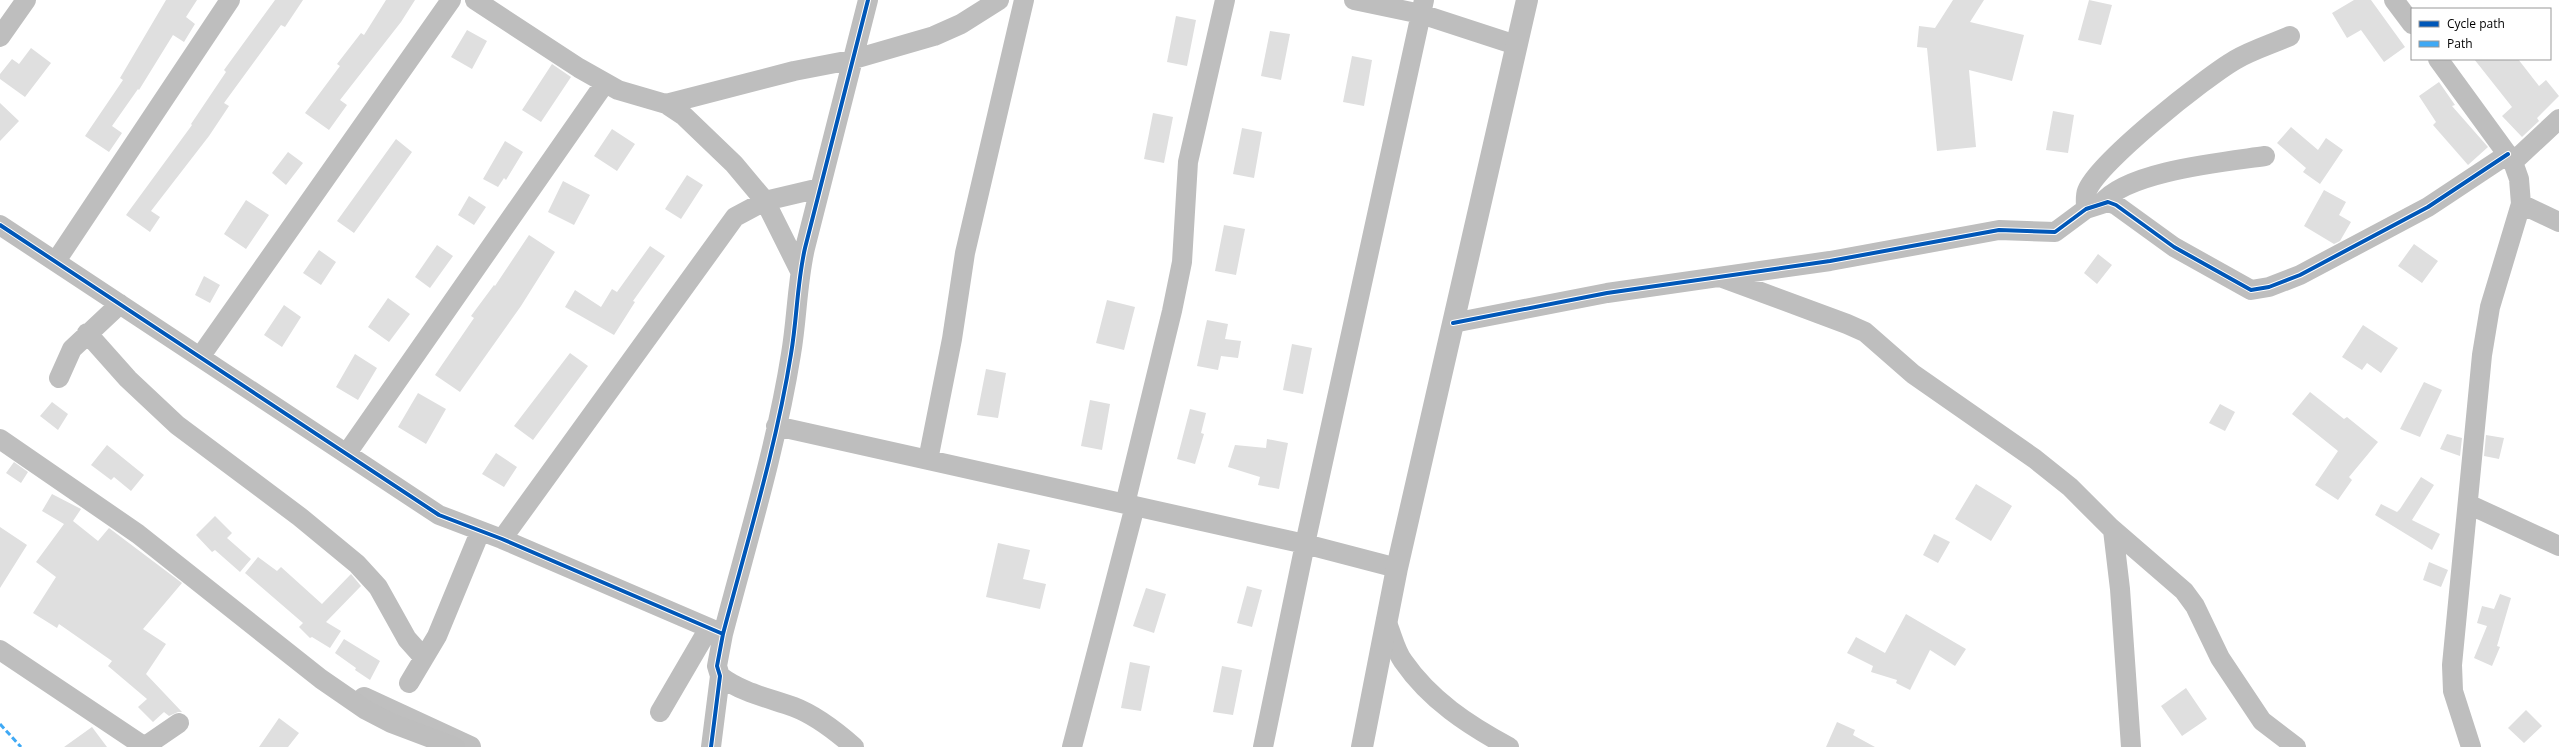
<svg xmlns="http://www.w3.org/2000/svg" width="2559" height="747" viewBox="0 0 2559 747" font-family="'Open Sans',sans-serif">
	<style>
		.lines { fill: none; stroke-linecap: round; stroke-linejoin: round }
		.canal { stroke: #bfbfbf; stroke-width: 22 }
		.building { fill: #dfdfdf }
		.minor { stroke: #bebebe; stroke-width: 20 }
		.tertiary { stroke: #bebebe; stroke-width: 22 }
		.quiet { stroke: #3fa9f5; stroke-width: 3; stroke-dasharray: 6 3; stroke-linecap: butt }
		.cycleway-casing { stroke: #fff; stroke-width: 6 }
		.cycleway { stroke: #0057b8; stroke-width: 4 }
	</style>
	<rect width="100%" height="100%" fill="#fff"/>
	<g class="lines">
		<!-- canal -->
		<path class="canal" d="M364,698L470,747"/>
	</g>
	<!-- building -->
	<path class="building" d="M166,0H197L186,17L195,24L184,42L173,35L139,90L138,89L112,126L122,133L109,152L85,136L123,80L120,78Z
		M275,0H303L285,27L281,25L224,103L229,106L209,136L151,211L160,217L150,232L126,215L192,125L191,124L226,72L224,70Z
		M386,0H415L401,22L340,100L347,105L329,130L305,113L340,66L337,64L361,33L364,35Z
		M1953,0H1984L1970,22L2024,35L2012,81L1969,70L1976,147L1937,151L1927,48L1917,47L1919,26L1935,28Z
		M2089,0L2112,5L2101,45L2078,40Z
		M2354,0H2371L2405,47L2384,62L2361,30L2347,38L2332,13Z
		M1176,16L1196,20L1187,66L1167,62Z
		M467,30L487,41L472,69L451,57Z
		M1270,31L1290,34L1281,80L1261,76Z
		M31,48L51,63L25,97L0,79V74L12,59L19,64Z
		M1352,56L1372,60L1364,106L1343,102Z
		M2474,59H2518L2539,86L2546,80L2559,96L2537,118L2539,121L2522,137L2502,116L2512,107Z
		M552,64L571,77L541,122L522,110Z
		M2439,82L2455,105L2452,106L2488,147L2468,165L2433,125L2436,122L2419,96Z
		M0,103L19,121L0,141Z
		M2053,111L2074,115L2068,153L2046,150Z
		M1153,113L1173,117L1164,163L1144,159Z
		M2291,127L2318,150L2326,138L2343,150L2320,184L2303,172L2306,168L2277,143Z
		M1242,128L1262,132L1254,178L1233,174Z
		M612,129L635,144L617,171L594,156Z
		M396,139L412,152L354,233L337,221Z
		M505,141L523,152L506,180L504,178L498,187L483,179Z
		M288,152L303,163L286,185L272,173Z
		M687,175L703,185L681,219L665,209Z
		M563,181L590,195L574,225L548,212Z
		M2324,190L2346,202L2339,215L2351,222L2340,241L2334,244L2304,226Z
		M469,196L486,207L474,225L458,215Z
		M246,200L269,215L246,249L224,234Z
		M1224,225L1245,229L1236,275L1215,271Z
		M529,235L555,252L521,306L460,392L435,375L474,318L471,316L494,285L495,286Z
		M2414,244L2438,261L2422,283L2398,266Z
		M437,245L453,256L430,288L415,277Z
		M650,246L665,256L633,301L635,302L614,335L565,307L575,290L601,307L612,289L617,292Z
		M319,250L336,262L321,285L303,273Z
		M2098,254L2112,265L2097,284L2084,273Z
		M204,276L220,285L210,303L195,295Z
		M388,298L410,314L389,342L368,327Z
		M1107,300L1135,307L1124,350L1096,343Z
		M284,305L301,317L282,347L264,335Z
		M1207,320L1228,324L1225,339L1241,341L1238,358L1221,356L1218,370L1197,366Z
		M2363,325L2398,348L2381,373L2367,363L2362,370L2342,357Z
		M1292,344L1312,348L1303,394L1283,390Z
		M570,353L588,366L533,440L514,426Z
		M355,354L377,368L358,400L336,387Z
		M986,369L1006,373L998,418L977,415Z
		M2424,382L2442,390L2420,437L2400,429Z
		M2310,392L2344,419L2347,417L2378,442L2349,477L2352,480L2338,500L2315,485L2338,451L2292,414Z
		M418,393L446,409L426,444L398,427Z
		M1090,400L1110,404L1102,450L1081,446Z
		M52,402L68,414L58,430L40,416Z
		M2220,404L2235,412L2225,431L2209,423Z
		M1190,409L1206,413L1201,433L1204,434L1195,464L1177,459Z
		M2447,434L2462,438L2460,456L2440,449Z
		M2486,435L2504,438L2499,459L2484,456Z
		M1267,439L1288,443L1279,489L1258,485L1260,477L1228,467L1235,445L1266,448Z
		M107,445L144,475L131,491L114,477L111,480L91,465Z
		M496,453L517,467L504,487L482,474Z
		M14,462L28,472L21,483L6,473Z
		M2421,477L2434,485L2412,520L2440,534L2432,550L2375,515L2381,504L2397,512L2400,509Z
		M1976,484L2012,506L1991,541L1955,519Z
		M52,494L81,509L73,521L98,541L109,528L182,583L143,629L166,644L146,674L182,712H178L169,716L164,712L153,722L138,707L147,699L108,666L112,661L59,624L57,628L33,613L56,577L36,562L64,524L42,511Z
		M215,516L232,533L227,538L251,559L240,572L215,550L212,552L196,535Z
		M0,527L27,545L0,588Z
		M1934,534L1950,542L1938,563L1923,555Z
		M998,543L1030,550L1023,579L1046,584L1040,609L986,597Z
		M258,557L277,571L281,567L322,604L351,574L361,586L326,622L341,631L330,648L312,637L310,638L299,627L303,623L245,573Z
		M2429,562L2448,570L2441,587L2423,580Z
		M1247,586L1262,590L1252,627L1237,623Z
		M1146,588L1166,594L1154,633L1133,626Z
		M2500,594L2511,598L2497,646L2500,647L2492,666L2474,658L2487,626L2477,623L2482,606L2494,609Z
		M1906,614L1966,649L1955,666L1930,650L1910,690L1896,683L1897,680L1871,672L1873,666L1847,653L1856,637L1885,653Z
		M344,639L380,661L370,680L355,670L356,668L335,653Z
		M1130,662L1150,666L1141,711L1121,708Z
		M1222,666L1242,670L1233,715L1213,712Z
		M2186,688L2207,719L2182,736L2161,706Z
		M2526,710L2542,726L2524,743L2508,728Z
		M279,718L299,733L288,747H259Z
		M1837,722L1855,730L1853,735L1875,747H1826Z
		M92,727L107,747H64Z"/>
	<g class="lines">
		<!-- minor -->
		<path class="minor" d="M475,0L579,68L618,90L666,104L684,116L734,164L765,201L800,271
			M1354,0L1421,14L1516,45
			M2394,0L2412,24
			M0,37L26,0
			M2438,59L2513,162
			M666,104L794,71L851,60L934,36L961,24L999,0
			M2102,203C2127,171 2224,162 2265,156
			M2521,204L2559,222
			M2086,209C2086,203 2085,196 2087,191C2098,162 2206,77 2235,60C2252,50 2272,44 2290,36
			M0,225L439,515L502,539L723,634
			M56,261L230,0
			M1723,278L1847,324L1865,332L1913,374L2035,459L2070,487L2110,527L2184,591L2195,606L2220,658L2262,721L2296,747
			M1453,323L1607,293L1830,261L1999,230L2055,232L2086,209L2108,202L2116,205L2174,247L2251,290L2269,287L2300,275L2428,207L2508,154
			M87,333L128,379L177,425L300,517L357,564L378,587L407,639L424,658
			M200,357L451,0
			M59,378L72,349L120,304
			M776,426L1305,544L1397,568
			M0,439L138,534L321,679L366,710L391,723L455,747
			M347,453L605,83
			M928,460L952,339L965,253L1024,0
			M1125,504L1172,311L1182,262L1188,162L1225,0
			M2468,504L2559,546
			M2113,530L2120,589L2131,747
			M502,539L735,217L765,201L820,188
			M1386,621C1392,634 1395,650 1403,661C1430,700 1468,725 1509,747
			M0,650L145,747
			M720,676C742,693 769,698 794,707C815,715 837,732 854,747
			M409,683L437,636L480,532
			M660,712L709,628
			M144,747L179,723
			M711,747L720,676L717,666L723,634C747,542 776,448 791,354C797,319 797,283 805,248L868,0
			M1072,747L1135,506
			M1263,747L1305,544L1424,0
			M2471,747L2453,691L2452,665L2482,355L2490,307L2521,204L2519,179L2513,162L2559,119"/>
		<!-- tertiary -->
		<path class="tertiary" d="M1362,747L1397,568L1527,0"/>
		<!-- quiet -->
		<path class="quiet" d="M0,724L21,747"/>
		<defs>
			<path id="cycleway" d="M0,225L439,515L502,539L723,634
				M1453,323L1607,293L1830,261L1999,230L2055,232L2086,209L2108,202L2116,205L2174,247L2251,290L2269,287L2300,275L2428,207L2508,154
				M711,747L720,676L717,666L723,634C747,542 776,448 791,354C797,319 797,283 805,248L868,0"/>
		</defs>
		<!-- cycleway casing -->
		<use href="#cycleway" class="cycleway-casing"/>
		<!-- cycleway -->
		<use href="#cycleway" class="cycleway"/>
	</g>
	<!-- legend -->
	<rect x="2411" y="8" width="140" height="52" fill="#ffffff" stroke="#999999"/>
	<rect x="2419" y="21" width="20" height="6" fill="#0057b8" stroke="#999999"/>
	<text x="2447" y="28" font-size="12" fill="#000000">Cycle path</text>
	<rect x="2419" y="41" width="20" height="6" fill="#3fa9f5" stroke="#999999"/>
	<text x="2447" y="48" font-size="12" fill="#000000">Path</text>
</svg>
